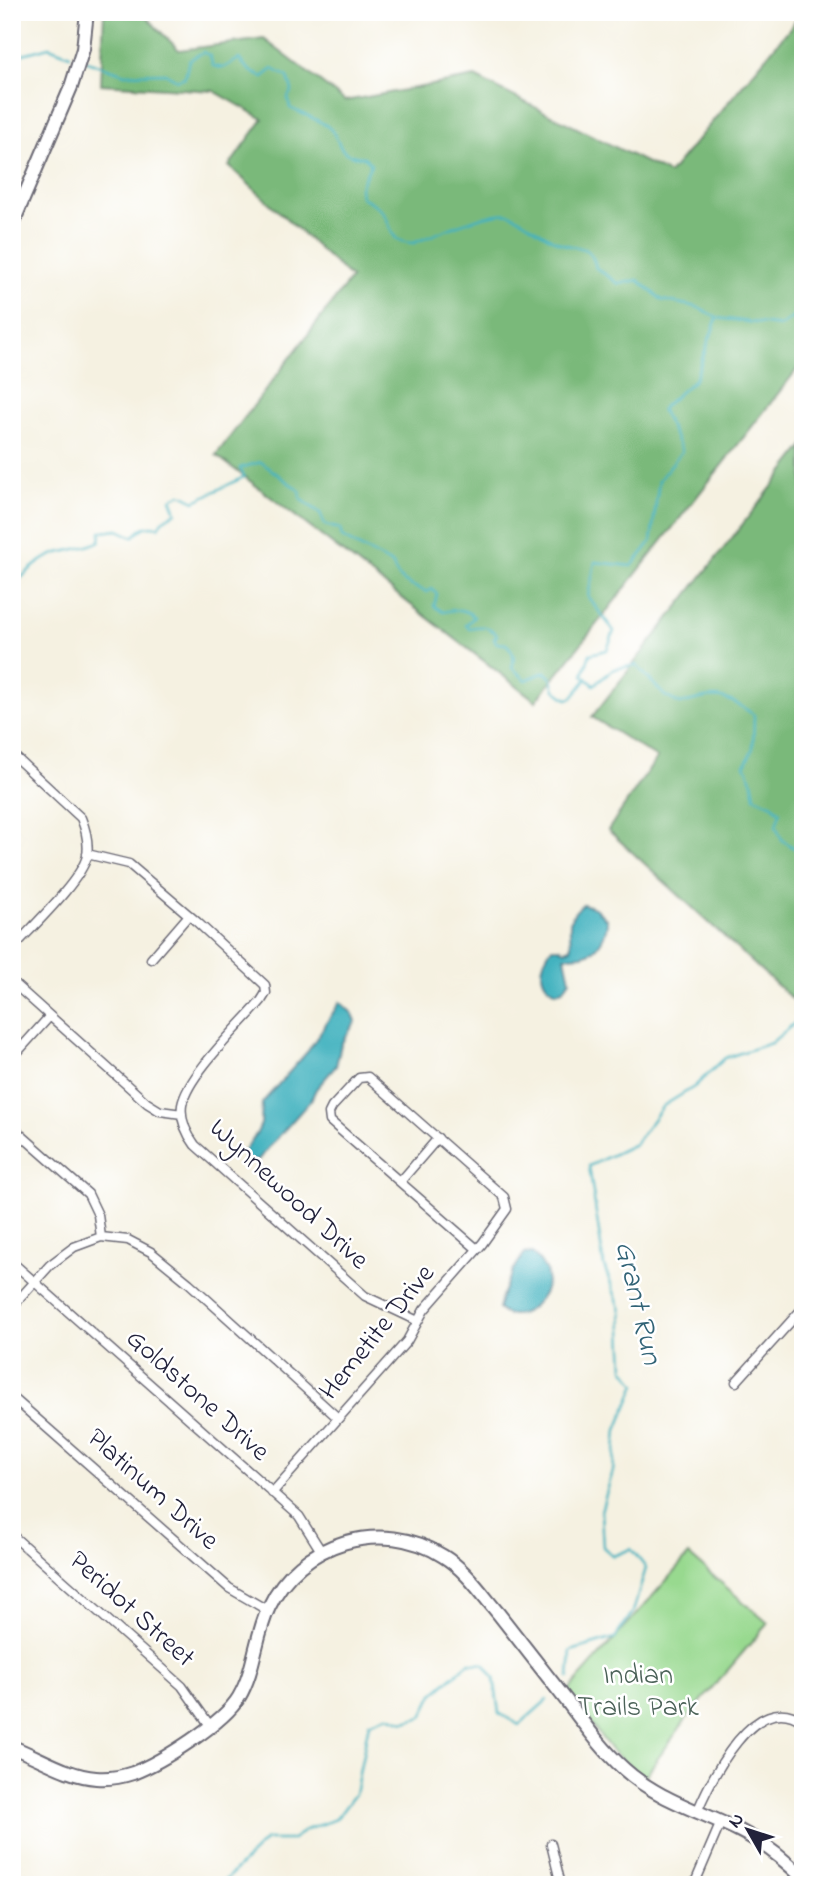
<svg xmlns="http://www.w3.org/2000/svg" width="815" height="1897" viewBox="0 0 815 1897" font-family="'Indie Flower',sans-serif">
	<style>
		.green { fill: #98d98f; stroke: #5d7e65; stroke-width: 2 }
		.forest { fill: #7ab97a; stroke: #4e6e5a; stroke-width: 2 }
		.water { fill: #43b2bf; stroke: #326a7d; stroke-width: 2 }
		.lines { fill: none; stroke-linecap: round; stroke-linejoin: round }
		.stream { stroke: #43b2bf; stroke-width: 2.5 }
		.street-casing { stroke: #6c6a75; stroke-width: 11 }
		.secondary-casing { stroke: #6c6a75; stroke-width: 16 }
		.street { stroke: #fff; stroke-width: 8 }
		.secondary { stroke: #fff; stroke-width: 12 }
		.labels { text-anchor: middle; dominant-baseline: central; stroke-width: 5; stroke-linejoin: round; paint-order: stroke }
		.street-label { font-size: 28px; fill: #22223b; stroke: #fff }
		.park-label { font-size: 28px; fill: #4b6258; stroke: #fff }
		.water-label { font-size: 30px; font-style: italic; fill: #316376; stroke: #fff }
	</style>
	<rect width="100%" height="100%" fill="#fff"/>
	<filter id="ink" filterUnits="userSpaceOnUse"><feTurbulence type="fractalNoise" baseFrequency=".0143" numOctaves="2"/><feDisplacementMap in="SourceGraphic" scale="14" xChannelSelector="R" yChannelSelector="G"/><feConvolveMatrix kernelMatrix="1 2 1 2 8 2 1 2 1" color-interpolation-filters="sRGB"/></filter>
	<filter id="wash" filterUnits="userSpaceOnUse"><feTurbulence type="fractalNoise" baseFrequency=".00686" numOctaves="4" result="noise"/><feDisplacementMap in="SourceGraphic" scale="28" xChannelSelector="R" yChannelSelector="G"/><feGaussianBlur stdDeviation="1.57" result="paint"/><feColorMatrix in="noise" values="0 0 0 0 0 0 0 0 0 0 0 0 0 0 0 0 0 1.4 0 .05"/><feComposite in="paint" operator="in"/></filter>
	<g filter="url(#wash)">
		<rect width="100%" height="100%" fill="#f5f1e1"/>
		<!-- green -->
		<path class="green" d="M689,1555L768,1623L687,1718L643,1779L612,1751L567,1692Z"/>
		<!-- forest -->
		<path class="forest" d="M104,12H141L179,50L264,39L345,101L475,77L669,174L803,12V362L536,701L216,455L351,278L229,166L263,119L214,91L101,84Z
			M803,447V603L792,642L803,683V1009L608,830L657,758L592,717Z"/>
		<!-- water -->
		<path class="water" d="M583,904L595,908L607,920C607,934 599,952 582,955C576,956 572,955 565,957L570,980L563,990L556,992C536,981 540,964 552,947H559L565,950L571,948C571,927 564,920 583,904Z
			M340,1002L353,1014L356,1021L341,1044L336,1066L316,1089L311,1100L257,1161L247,1160L244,1157V1151L257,1133L261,1124L262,1103L308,1051Z
			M532,1253C537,1259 543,1264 546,1271C554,1295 519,1329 498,1309C503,1288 512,1271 524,1254Z"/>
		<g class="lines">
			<!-- stream -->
			<path class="stream" d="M12,57L49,47L70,55
				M87,61L125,74L165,73L177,80L185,77L189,60L203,52L210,56L213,66L223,68L239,59C245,67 252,74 263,77L273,69L288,77L292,90L288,97L290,108C302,114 316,118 327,126C344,139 332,156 364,157L371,164L360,187L361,197C370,201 379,206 384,214C395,232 388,242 414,243C434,235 494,207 513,215C529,223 543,236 560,243C579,250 591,243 596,268L619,284L638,280L662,300L697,307L716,317
				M803,310L781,326L717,318L695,379L661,409L682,451L659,480L651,542L632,566L595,562L588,597L614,631L607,650L590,654L583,675L594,685L614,669L636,665L665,696L680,704C716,694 724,693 754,715L753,748L745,765L752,780L755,797L773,805L780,812L776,826L782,840L799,851L803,849
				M21,578C31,568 41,559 55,554C70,549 86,549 100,541L101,532L118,530L133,537C142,528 146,524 158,527L162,521L176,512L171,499L181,494L195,501L244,477L240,468L261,462L300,491L301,499L320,513L325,525L340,529L342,537C359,548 376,554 393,565C397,582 412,586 427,592L432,589L437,594L434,606L443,612C455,609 465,608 474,617L466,625L469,628C481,626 489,625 497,635L494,639L497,643L506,644C514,651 515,658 512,668L526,680L545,672L552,679L555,690L567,699L572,698L586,680
				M12,589L15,585
				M569,1678L571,1651L615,1638L633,1612L646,1568L631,1549L613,1556L603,1547L601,1511L613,1471L617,1430L636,1384L624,1368L621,1310L604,1266L589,1166L635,1144L663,1106L694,1087L725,1058L771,1043L803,1016
				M12,1884L25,1882L36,1885
				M155,1885L163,1878L176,1885
				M220,1885L266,1840H291L306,1830L336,1819L355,1794L369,1723L388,1716L405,1722L422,1717L433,1694L469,1663L484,1664L494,1678L499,1713L519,1725L547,1700"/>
		</g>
	</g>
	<g filter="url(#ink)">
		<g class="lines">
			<defs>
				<path id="street" d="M12,754L81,818C86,830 89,843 87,856C81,881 31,928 12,949
					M87,854L129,864L197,922L265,985L266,993L261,1001C240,1026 188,1074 182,1105C180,1119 187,1134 195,1145L365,1296L418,1321
					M151,959L189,915
					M12,982L147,1103L160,1111L182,1114
					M12,1058L49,1017
					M12,1127L88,1194L98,1215L101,1237
					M400,1182L438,1138
					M12,1262L299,1516L321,1551
					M12,1307L50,1265L74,1247L101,1237L128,1240L151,1252L189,1283L338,1418
					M736,1382L803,1308
					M12,1397L229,1588L267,1610
					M272,1493L407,1341L424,1310L482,1244L507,1209L504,1197L368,1077L359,1078L332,1107L329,1113L330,1121L477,1249
					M12,1535L182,1686L211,1727
					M697,1812C711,1779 756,1686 803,1722
					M551,1844L561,1885
					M694,1885L721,1822"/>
				<path id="secondary" d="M12,225L71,87L83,49L87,12
					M12,1747C39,1757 67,1776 96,1778C108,1779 121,1777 133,1773C161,1762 224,1723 239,1697C255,1670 255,1636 269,1607C299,1542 382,1517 443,1556C466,1570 481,1593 498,1613C521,1642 543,1671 566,1700C584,1724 602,1749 624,1769C657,1799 700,1811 740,1831C764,1843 784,1859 803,1878"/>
			</defs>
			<!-- street casing -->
			<use href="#street" class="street-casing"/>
			<!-- secondary casing -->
			<use href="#secondary" class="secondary-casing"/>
			<!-- street -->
			<use href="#street" class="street"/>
			<!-- secondary -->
			<use href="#secondary" class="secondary"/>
		</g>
	</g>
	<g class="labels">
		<!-- street labels -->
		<g class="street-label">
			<text transform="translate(288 1195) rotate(43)">Wynnewood Drive</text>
			<text transform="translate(378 1333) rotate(-51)">Hemetite Drive</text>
			<text transform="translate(197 1396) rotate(42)">Goldstone Drive</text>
			<text transform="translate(152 1490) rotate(42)">Platinum Drive</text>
			<text transform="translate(131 1610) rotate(42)">Peridot Street</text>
		</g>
		<!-- park labels -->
		<g class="park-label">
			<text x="638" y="1676">Indian<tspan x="638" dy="32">Trails Park</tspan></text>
		</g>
		<!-- water labels -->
		<g class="water-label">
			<text transform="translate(637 1303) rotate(77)">Grant Run</text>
		</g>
	</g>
	<!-- margin -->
	<rect width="815" height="1897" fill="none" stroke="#fff" stroke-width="42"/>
	<!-- north arrow -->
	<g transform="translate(748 1830) rotate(309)" stroke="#ffffff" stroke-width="5" paint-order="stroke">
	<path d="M0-5L12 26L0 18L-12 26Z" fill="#22223b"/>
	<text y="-10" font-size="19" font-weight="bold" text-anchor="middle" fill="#22223b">N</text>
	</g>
</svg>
